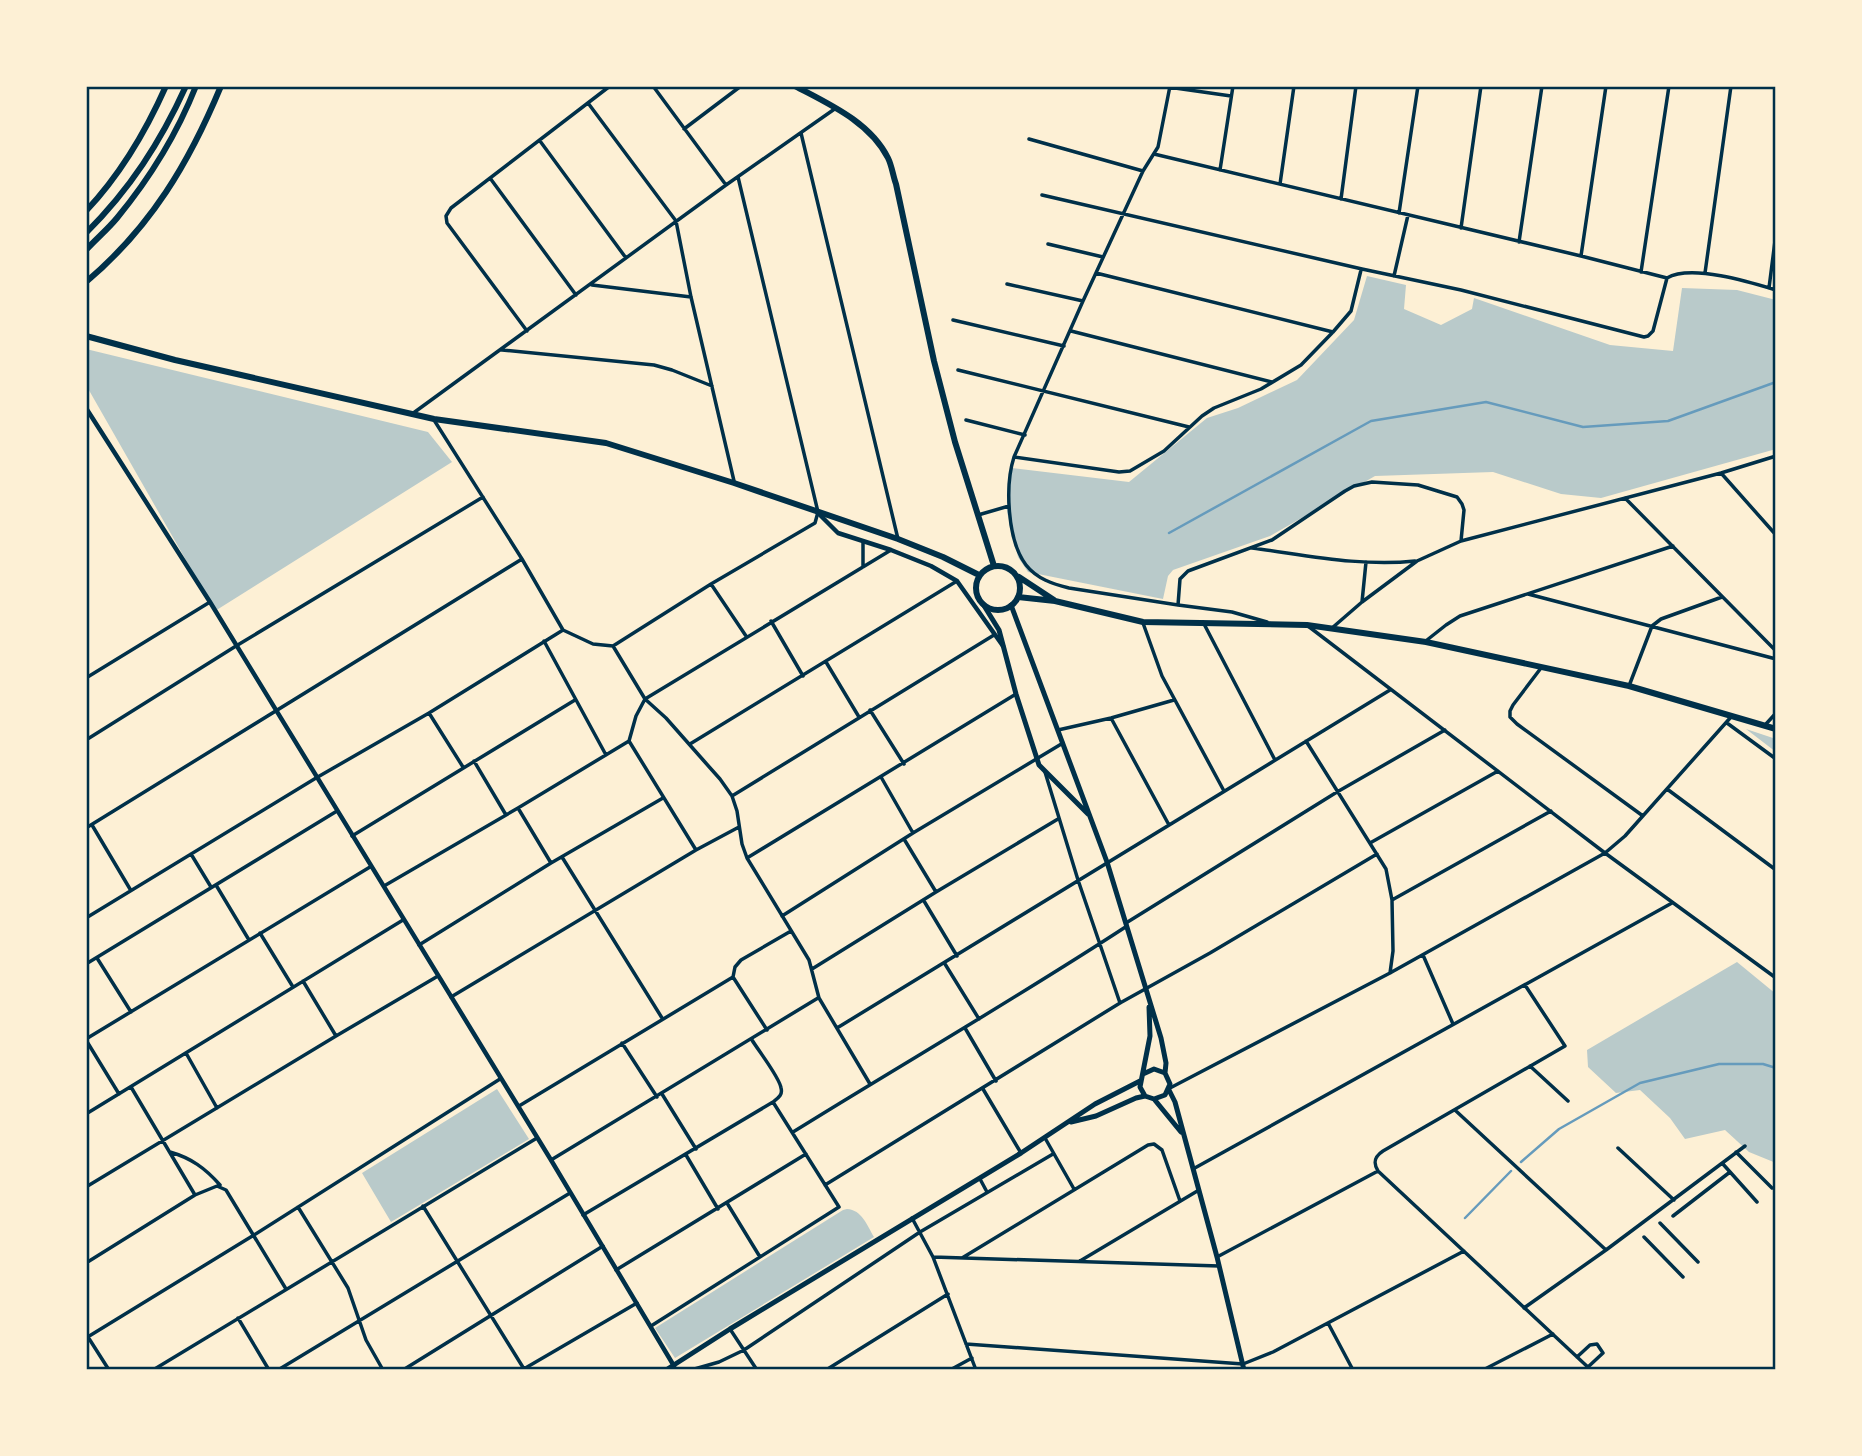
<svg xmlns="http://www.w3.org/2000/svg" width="1862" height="1456" viewBox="0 0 1862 1456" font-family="Overpass,sans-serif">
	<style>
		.green { fill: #b9caca }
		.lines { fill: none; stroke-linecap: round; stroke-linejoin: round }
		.stream { stroke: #669bbc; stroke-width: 2.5 }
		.minor { stroke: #003049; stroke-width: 3.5 }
		.tertiary { stroke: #003049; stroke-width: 4.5 }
		.secondary { stroke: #003049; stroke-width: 5 }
		.primary { stroke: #003049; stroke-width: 6 }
		.trunk { stroke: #003049; stroke-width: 6 }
		.neatline { fill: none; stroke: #003049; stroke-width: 2.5 }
	</style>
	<rect width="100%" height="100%" fill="#fdf0d5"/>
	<!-- green -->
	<path class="green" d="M1367,276L1406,285L1404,309L1441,325L1472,309L1474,298L1610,345L1673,351L1682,288L1737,290L1776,300V449L1601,498L1561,494L1493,472L1375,476L1270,536L1173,570L1168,576L1163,599L1028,572L1018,557L1007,512V489L1012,468L1129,482L1207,418L1238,408L1297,380L1354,320Z
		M86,349L428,432L452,462L215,611L86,385Z
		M1746,729L1776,739V752Z
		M1737,962L1776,994V1163L1749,1152L1725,1130L1685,1139L1670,1118L1640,1090L1616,1093L1588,1067L1587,1050Z
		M497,1089L529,1139L391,1222L362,1173Z
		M847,1209C862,1210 867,1225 874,1237L675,1358L655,1328L843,1210Z"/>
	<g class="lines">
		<!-- stream -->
		<path class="stream" d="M1169,533L1371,421L1486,402L1583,427L1668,421L1776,382
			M1521,1162L1559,1129L1640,1083L1719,1064H1763L1776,1068
			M1465,1218L1511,1171"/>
		<!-- minor -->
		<path class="minor" d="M653,86L726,185
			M1161,86L1231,96
			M1170,86L1158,147L1143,171L1083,301L1014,457C1005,485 1007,540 1026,565C1037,579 1053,584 1069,588L1178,605L1232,612L1267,622
			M588,103L676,221L691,297L734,481
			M684,129L741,86
			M801,133L898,539
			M1029,139L1143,171
			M540,141L626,258
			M1154,154L1581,256L1667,278C1691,264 1750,282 1776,290
			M1220,170L1233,86
			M490,178L576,295
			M1280,184L1294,86
			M1042,195L1362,269L1461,290L1644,337L1648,336L1653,331L1667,278
			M1341,199L1356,86
			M1399,213L1418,86
			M1461,228L1481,86
			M1519,242L1542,86
			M1048,244L1103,257
			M1581,256L1606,86
			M1641,272L1669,86
			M1096,273L1333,332
			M1705,273L1731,86
			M1394,276L1408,215
			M1007,284L1083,301
			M592,285L691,297
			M1769,288L1776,233
			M953,320L1064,346
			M527,331L447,223L446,216L451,208L610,86
			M1071,331L1272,382
			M502,350L654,365L672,370L712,386
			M958,370L1189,427
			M412,414L726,185L836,108
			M434,420L522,559L563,630
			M966,420L1025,435
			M1014,457L1119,472L1130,471L1164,451L1202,416L1214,408L1261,389L1301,365L1333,332L1351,311L1361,270
			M1721,473L1776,535
			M1625,498L1776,651
			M978,515L1009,506
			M863,541V567
			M1252,548C1306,555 1361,567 1415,561
			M711,584L746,636
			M1528,594L1776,659
			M1362,602L1366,562
			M1178,605L1180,579L1188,571L1272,540L1345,491L1354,486L1372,482L1418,485L1457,497L1462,504L1464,510L1461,541
			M771,621L803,676
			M1203,622L1275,760
			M1143,623L1162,676L1224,791
			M1308,626L1605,853L1776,978
			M1332,628L1362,602L1417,561L1461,541L1721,473L1776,456
			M563,630L593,644L613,646
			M1427,640L1446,625L1460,616L1673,546
			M544,641L606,755
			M613,646L711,584L815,523L818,512L738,177
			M613,646L645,699L666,718L704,761L720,779L732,796L737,811L742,844L747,858L809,960L819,998L870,1084
			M826,662L859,717
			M1541,668L1513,705L1510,711V717L1517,724L1643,816
			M86,678L210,602
			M1629,686L1652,626L1661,619L1722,597
			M870,710L904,764
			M429,713L463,767
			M1111,718L1169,825
			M1727,723L1776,759
			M1766,724L1776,713
			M1058,730L1111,718L1174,700
			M86,740L236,646L483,497
			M629,741L696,850
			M1306,741L1386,869L1392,900L1393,951L1390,973
			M690,744L957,581
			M474,761L506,815
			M1045,772L1078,880L1120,1003
			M881,777L913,833
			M1667,789L1776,870
			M732,796L994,635
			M518,808L551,863
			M92,825L130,889
			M86,828L522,559
			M352,836L575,700
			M904,839L936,892
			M1370,843L1498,771
			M191,854L211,887
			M562,857L662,1018
			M747,858L1016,694
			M216,885L249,940
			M384,886L518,808L629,741L636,716L645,699L891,550
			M1392,900L1551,811
			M924,901L957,956
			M782,916L913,833L1063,743
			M86,918L316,778L429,713L563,630
			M1126,923L1337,792L1445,730
			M260,933L293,987
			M419,945L551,863L663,798
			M1423,955L1453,1024
			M97,958L131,1012
			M86,964L337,811
			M945,964L979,1019
			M812,969L936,892L1058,819
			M303,981L336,1036
			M1525,985L1565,1046L1383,1151C1374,1157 1373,1163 1378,1171L1591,1370
			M451,997L696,850L739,827
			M837,1028L1390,690
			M965,1028L996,1081
			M767,1030L733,977L735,967L741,960L791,931
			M86,1039L370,867
			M86,1040L119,1094
			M622,1043L657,1097
			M186,1053L217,1108
			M1530,1066L1568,1101
			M131,1087L195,1195
			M1170,1088L1390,973L1605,853L1625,836L1731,717
			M983,1089L1021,1153
			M662,1094L696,1149
			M519,1106L733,977
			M1456,1111L1606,1250
			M86,1114L403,920
			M793,1132C904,1063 1017,998 1127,926
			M1045,1138L1074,1189
			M1618,1148L1674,1200
			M170,1152C191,1158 205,1168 220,1185
			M1736,1152L1772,1188
			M686,1155L718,1209
			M551,1160L818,998
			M1722,1163L1757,1202
			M1193,1169L1672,903
			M980,1179L987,1192
			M825,1185L1120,1003L1210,953L1377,854
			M86,1187L336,1036L438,976
			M727,1203L760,1257
			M423,1206L524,1369
			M298,1207L348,1288L366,1340L383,1370
			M583,1215L773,1102C778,1098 783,1095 781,1088C780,1078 758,1050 752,1040
			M1673,1216L1730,1172
			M912,1218L933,1257L976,1370
			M1660,1223L1698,1262
			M1644,1237L1683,1277
			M933,1257L1219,1266
			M1217,1257L1378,1171
			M962,1258L1148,1145L1154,1144L1162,1150L1180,1201
			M1080,1261L1199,1190
			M86,1263L195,1195L217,1186L226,1190L286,1289
			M616,1270L806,1154
			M1524,1308L1606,1250L1745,1146
			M238,1318L269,1370
			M1328,1323L1353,1370
			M651,1326L839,1207L773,1102
			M730,1329L757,1370
			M88,1337L109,1370
			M86,1338L254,1235L500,1079
			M966,1344L1243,1364L1273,1352L1464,1251
			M1577,1357L1590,1345L1597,1344L1603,1353L1588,1367
			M153,1370L537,1138
			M278,1370L570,1193
			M403,1370L603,1246
			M522,1370L637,1303
			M691,1370L719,1362L744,1350L920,1232L1053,1154
			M826,1370L948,1294
			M950,1370L972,1358
			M1483,1370L1553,1334"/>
		<!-- tertiary -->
		<path class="tertiary" d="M86,408L210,602L551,1160L674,1366
			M818,513L838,533L891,550L931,566L957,581L1003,646"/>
		<!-- secondary -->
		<path class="secondary" d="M983,604L999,630L1016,694L1039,765L1088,814
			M1011,605L1107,862L1161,1038L1166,1063L1165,1073L1170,1084L1165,1095L1154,1099
			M1143,1074L1154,1069L1165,1073
			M1169,1090L1175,1102L1217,1257L1244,1370
			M1145,1096L1140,1087L1150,1036L1149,1007
			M1071,1122L1096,1116L1136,1098L1145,1096L1154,1099L1181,1132
			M666,1370L730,1329L1021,1153L1095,1104L1140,1081"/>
		<!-- primary -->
		<path class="primary" d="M795,86C829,104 870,122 888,158C892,166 893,176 896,184L934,361L955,442L994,566
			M86,211C120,175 146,131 166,86
			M86,282C151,227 189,163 221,86
			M86,336L175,360L434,419L606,443L734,483L898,539L943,557L979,575
			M976 588a22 22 0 1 1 44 0a22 22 0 1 1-44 0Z
			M1019,577L1054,600
			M1018,597L1055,601L1143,622L1307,625L1426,642L1629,686L1776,729"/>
		<!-- trunk -->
		<path class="trunk" d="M86,233C130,189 160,143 186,86
			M86,250C96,239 108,229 117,218C150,178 177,134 196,86"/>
	</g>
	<!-- border -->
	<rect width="1862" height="1456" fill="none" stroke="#fdf0d5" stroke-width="175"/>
	<rect x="88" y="88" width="1686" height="1280" class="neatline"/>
</svg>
